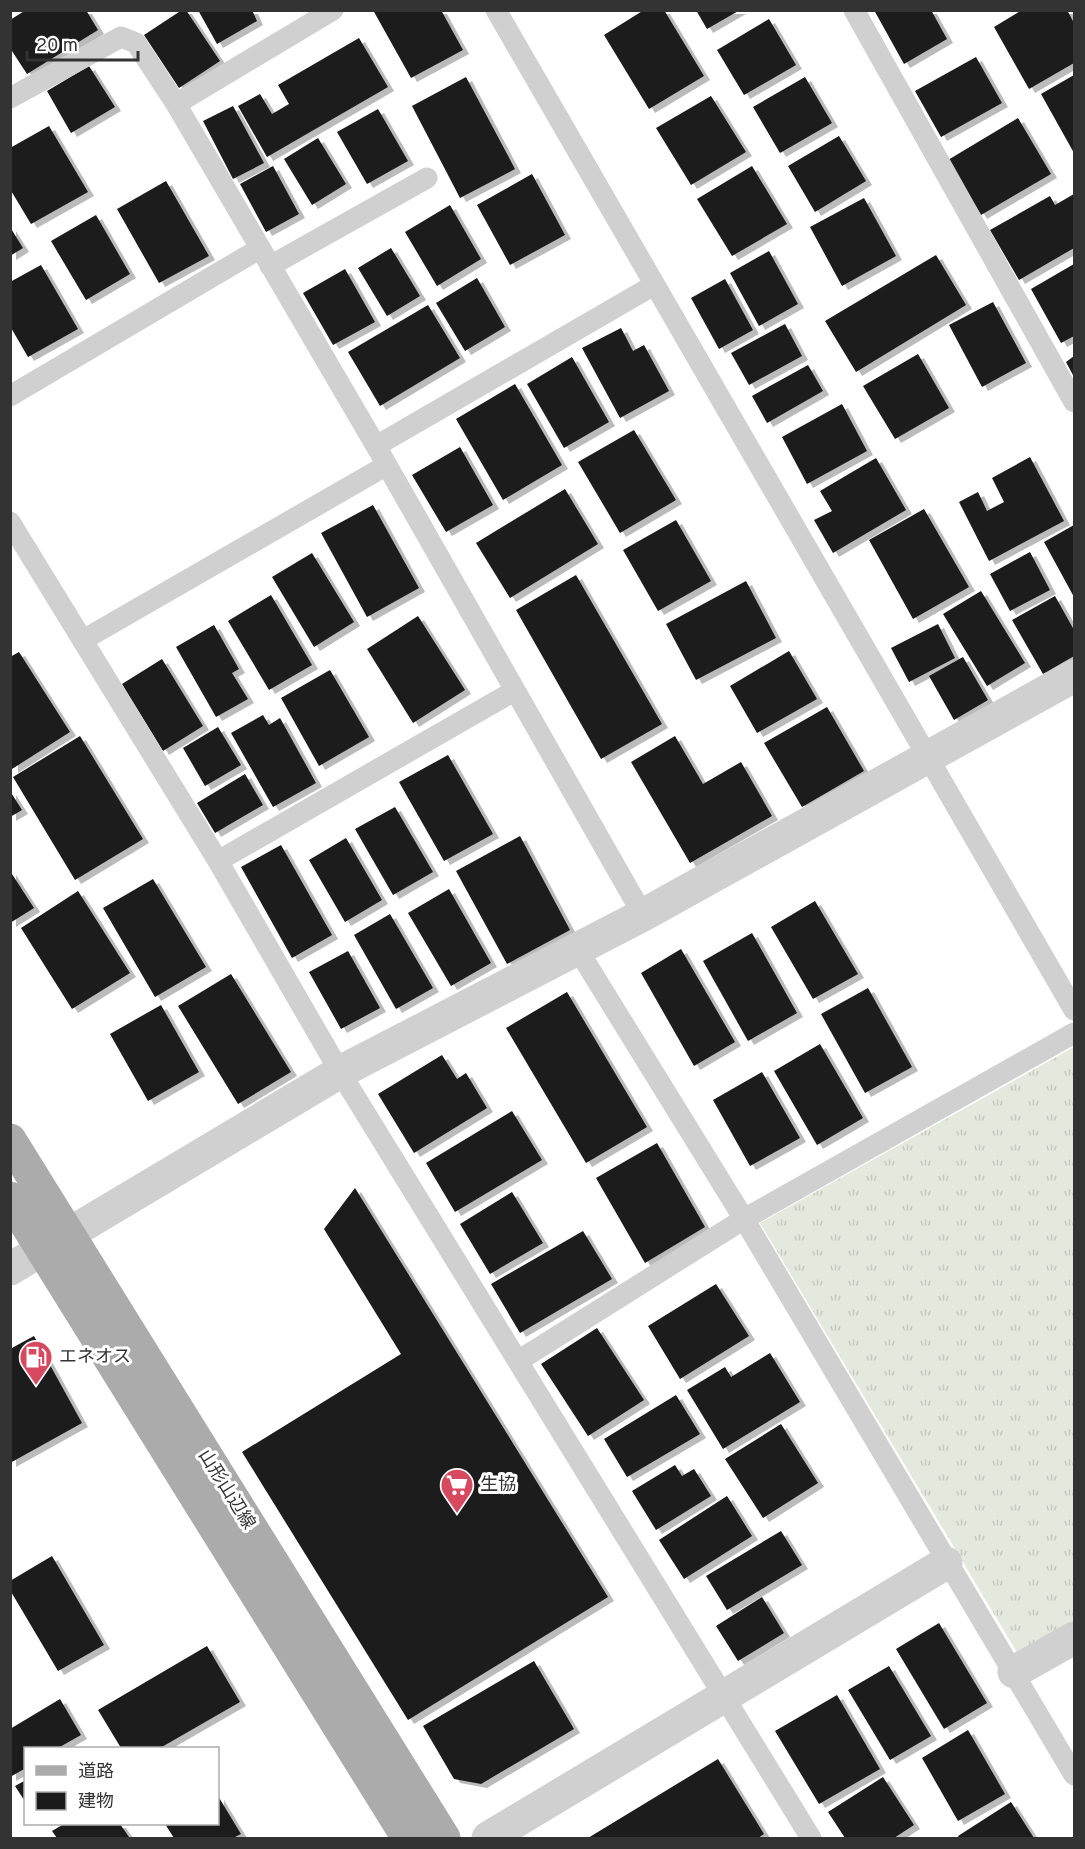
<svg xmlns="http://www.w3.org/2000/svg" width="1085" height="1849" viewBox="0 0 1085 1849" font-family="Overpass,'Noto Sans JP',sans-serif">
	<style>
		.grass { fill: url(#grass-tufts) }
		.building { fill: #1a1a1a; filter: url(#shadow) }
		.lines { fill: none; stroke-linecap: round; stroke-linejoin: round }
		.service { stroke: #d0d0d0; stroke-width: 21 }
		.minor { stroke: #d0d0d0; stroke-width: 33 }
		.tertiary { stroke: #d0d0d0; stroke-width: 33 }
		.primary { stroke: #ababab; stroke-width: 33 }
		.labels { text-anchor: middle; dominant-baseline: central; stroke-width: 6; stroke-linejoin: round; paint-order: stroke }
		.poi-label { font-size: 18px; fill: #333; stroke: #fff; text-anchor: start }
		.street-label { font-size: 18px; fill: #333; stroke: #fff }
	</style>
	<defs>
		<pattern id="grass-tufts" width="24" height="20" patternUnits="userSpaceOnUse" patternTransform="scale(1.5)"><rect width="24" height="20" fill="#e4e9dd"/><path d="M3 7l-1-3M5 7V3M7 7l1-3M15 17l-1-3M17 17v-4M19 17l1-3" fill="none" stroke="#c4c8be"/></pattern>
		<filter id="shadow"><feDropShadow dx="6" dy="4" stdDeviation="0" flood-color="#0004"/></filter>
	</defs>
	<rect width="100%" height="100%" fill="#fff"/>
	<!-- grass -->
	<path class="grass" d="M1074,1047V1622L1018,1654L760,1223Z"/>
	<!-- building -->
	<path class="building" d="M26,10H86L98,30L27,74L10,48V20Z
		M182,10H186L220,61L179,88L144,35Z
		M198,10H252L257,21L217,44Z
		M373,10H441L463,50L411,78Z
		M644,10H664L704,76L649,109L604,35Z
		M696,10H740L707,29Z
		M874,10H931L947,39L904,64Z
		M1022,10H1067L1074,23V63L1029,89L994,27Z
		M769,19L796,65L744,95L717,50Z
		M359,38L388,87L267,157L238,106L260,94L272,114L289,104L278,85Z
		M976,57L1002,103L941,137L915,91Z
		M89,66L115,107L71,133L47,91Z
		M1074,75V153L1041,94Z
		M466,77L515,169L460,198L412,106Z
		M805,77L832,123L780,153L753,107Z
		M711,96L746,152L691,185L656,128Z
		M233,106L264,163L233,179L203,121Z
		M378,109L408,161L367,184L337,132Z
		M1018,118L1051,174L981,215L948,160Z
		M49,126L88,192L31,224L10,189V148Z
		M839,136L866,181L815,212L788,166Z
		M318,138L346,184L312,205L284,159Z
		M273,166L299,214L266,232L240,184Z
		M752,166L787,224L732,256L697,199Z
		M532,174L565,235L510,265L477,205Z
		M166,181L209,256L159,283L117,209Z
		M1074,194V248L1019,280L990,230L1050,196L1055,205Z
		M864,198L896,256L842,286L810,227Z
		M450,205L481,259L437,286L405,232Z
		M96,215L130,274L86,300L51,241Z
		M10,227L23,248L10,256Z
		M391,248L420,296L387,316L358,268Z
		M769,251L798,304L759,326L730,273Z
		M936,255L966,305L856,372L825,321Z
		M1074,264V336L1061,343L1031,289Z
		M41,265L78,329L28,357L10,326V282Z
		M345,269L375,322L333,345L303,293Z
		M477,278L505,327L465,351L436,303Z
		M725,279L753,330L719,349L691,298Z
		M993,302L1026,363L982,387L949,325Z
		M428,305L460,358L380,406L348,352Z
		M785,324L802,356L749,385L731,353Z
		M621,328L633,351L644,345L669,391L620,418L582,348Z
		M918,354L949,408L895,439L863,386Z
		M1074,356V377L1066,362Z
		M572,357L609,422L564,448L527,384Z
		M808,365L823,391L767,423L752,396Z
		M515,384L562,465L503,500L456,419Z
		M842,404L867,451L807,484L782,437Z
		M634,430L676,500L620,533L578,462Z
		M460,447L493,505L446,532L412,475Z
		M1030,457L1064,521L989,561L959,502L978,492L987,511L1004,502L992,478Z
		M876,458L906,510L833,553L814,520L832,511L820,491Z
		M565,489L598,544L510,598L476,543Z
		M373,505L419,588L367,617L321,533Z
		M924,509L969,587L913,619L869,540Z
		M676,520L711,581L658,611L623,550Z
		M1074,525V597L1044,542Z
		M1030,552L1050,590L1010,611L990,574Z
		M312,553L354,622L314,647L272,577Z
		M576,575L662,724L601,759L516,610Z
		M746,581L776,638L696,680L666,624Z
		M981,591L1025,663L987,686L943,614Z
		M271,595L312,665L269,690L228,621Z
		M1055,596L1074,630V656L1043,674L1012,620Z
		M418,616L465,690L413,723L367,649Z
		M938,624L955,658L909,682L891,648Z
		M214,625L239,669L232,673L248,699L216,717L176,647Z
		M789,651L817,699L757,733L730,686Z
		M19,652L70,732L12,769L10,657Z
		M963,657L988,700L954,720L929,676Z
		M162,659L203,726L163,751L122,684Z
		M330,670L369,737L319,766L281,698Z
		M827,707L864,771L802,807L764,743Z
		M263,715L269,725L280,718L316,783L273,807L231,733Z
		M218,727L241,765L205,786L183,748Z
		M80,736L143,839L75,880L13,777Z
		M675,736L703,784L741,762L772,816L690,863L631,762Z
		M448,755L493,834L444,861L399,782Z
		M245,774L263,805L215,833L197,803Z
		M10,791L22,810L10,817Z
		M395,807L433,872L393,895L355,829Z
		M520,836L570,930L507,964L456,871Z
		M346,838L382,900L345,922L309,860Z
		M281,845L332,935L292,958L241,867Z
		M10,871L34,908L10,923Z
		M153,879L206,967L155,997L103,908Z
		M449,889L491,963L451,986L408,913Z
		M78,891L130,973L72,1009L21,928Z
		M815,901L858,974L813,999L771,927Z
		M390,914L433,988L396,1009L354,935Z
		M752,933L797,1013L748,1041L703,961Z
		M681,949L735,1042L694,1066L641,973Z
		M348,951L380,1008L341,1029L309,972Z
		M231,974L291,1072L238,1104L178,1006Z
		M868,988L912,1067L865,1093L821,1014Z
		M567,992L647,1127L586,1163L506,1028Z
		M161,1005L199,1072L148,1101L110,1034Z
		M820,1044L863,1118L817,1145L774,1071Z
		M442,1055L457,1079L466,1073L487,1108L414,1153L378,1094Z
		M762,1072L800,1138L750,1166L713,1100Z
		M512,1111L542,1160L455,1212L426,1163Z
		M657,1143L705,1227L645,1263L596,1178Z
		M355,1188L608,1597L408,1720L242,1452L401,1354L324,1229Z
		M512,1192L543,1243L490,1274L460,1224Z
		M583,1231L612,1279L520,1333L491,1284Z
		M716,1284L749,1336L680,1379L648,1326Z
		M597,1328L644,1400L588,1436L541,1364Z
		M34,1336L82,1423L10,1463V1349Z
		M770,1353L800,1402L723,1449L687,1390L725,1367L731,1377Z
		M676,1395L700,1434L627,1477L604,1439Z
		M781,1424L818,1483L763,1518L725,1459Z
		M675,1465L682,1476L694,1469L711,1496L656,1530L632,1491Z
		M727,1496L752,1536L684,1579L659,1540Z
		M781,1531L802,1565L727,1610L706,1576Z
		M52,1556L104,1645L58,1671L10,1590V1581Z
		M762,1597L784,1633L738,1661L716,1626Z
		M939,1623L987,1703L944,1729L896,1649Z
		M207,1646L240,1702L160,1748H121L98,1710Z
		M534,1661L574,1729L481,1784L454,1779L423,1726Z
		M889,1666L931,1736L890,1760L848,1690Z
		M837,1695L880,1769L819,1804L775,1731Z
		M60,1699L81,1735L58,1748H26V1768L10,1777V1729Z
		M968,1730L1005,1794L958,1821L922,1758Z
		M718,1759L764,1834L758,1838H588Z
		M883,1777L914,1825L894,1838H845L828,1812Z
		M26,1780V1803L15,1786Z
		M218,1796L241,1834L233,1838H174L165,1824H218Z
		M1011,1802L1034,1838H959L958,1836Z
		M64,1824H120L129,1837L57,1838L52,1831Z"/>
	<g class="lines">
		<!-- service -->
		<path class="service" d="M496,10L1074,1010
			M854,10L1074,402
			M10,98L121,37L136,43L176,104L376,446L643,915
			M176,104L333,10
			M270,266L427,178
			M10,396L259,249
			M376,446L654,285
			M10,522L218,861L340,1072L811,1838
			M83,640L387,465
			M218,861L514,691
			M578,950L744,1219L1074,1775
			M518,1361L744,1219L1074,1033"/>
		<!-- minor -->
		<path class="minor" d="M1014,1672L1074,1638
			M488,1838L946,1563"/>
		<!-- tertiary -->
		<path class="tertiary" d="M10,1269L340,1072L643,915L1074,676"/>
		<!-- primary -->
		<path class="primary" d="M10,1140L444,1838
			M10,1198L408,1838"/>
	</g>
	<!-- icons -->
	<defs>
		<symbol id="fuel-pin" viewBox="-11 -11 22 30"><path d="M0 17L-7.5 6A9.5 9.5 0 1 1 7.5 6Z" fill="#d6495f" stroke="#fff"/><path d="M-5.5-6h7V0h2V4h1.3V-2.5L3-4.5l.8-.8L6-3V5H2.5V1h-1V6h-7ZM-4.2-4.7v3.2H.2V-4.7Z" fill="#fff"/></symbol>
		<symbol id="supermarket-pin" viewBox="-11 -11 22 30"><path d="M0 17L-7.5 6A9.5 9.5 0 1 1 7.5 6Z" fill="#d6495f" stroke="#fff"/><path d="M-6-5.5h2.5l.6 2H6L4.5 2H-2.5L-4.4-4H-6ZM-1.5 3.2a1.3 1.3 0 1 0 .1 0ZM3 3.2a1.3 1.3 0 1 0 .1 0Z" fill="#fff"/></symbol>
	</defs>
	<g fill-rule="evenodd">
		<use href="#fuel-pin" x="17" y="1338" width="38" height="52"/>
		<use href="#supermarket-pin" x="438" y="1466" width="38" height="52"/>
	</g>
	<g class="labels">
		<!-- poi labels -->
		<g class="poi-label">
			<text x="59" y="1357">エネオス</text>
			<text x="480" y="1485">生協</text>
		</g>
		<!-- street labels -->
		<g class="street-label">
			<text transform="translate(226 1490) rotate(58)">山形山辺線</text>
		</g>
	</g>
	<!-- border -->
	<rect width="1085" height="1849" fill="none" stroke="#333333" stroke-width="24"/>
	<!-- legend -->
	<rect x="24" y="1747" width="195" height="78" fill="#ffffff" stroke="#adadad" stroke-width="1.5"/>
	<rect x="36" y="1766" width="30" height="9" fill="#ababab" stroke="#adadad" stroke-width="1.5"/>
	<text x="78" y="1777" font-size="18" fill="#333333">道路</text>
	<rect x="36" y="1792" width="30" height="18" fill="#1a1a1a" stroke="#adadad" stroke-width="1.5"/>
	<text x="78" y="1807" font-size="18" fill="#333333">建物</text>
	<!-- scale -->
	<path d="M27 51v9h111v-9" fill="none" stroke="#333333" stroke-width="3"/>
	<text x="36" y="51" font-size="18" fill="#333333" stroke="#ffffff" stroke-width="4.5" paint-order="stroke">20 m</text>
</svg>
